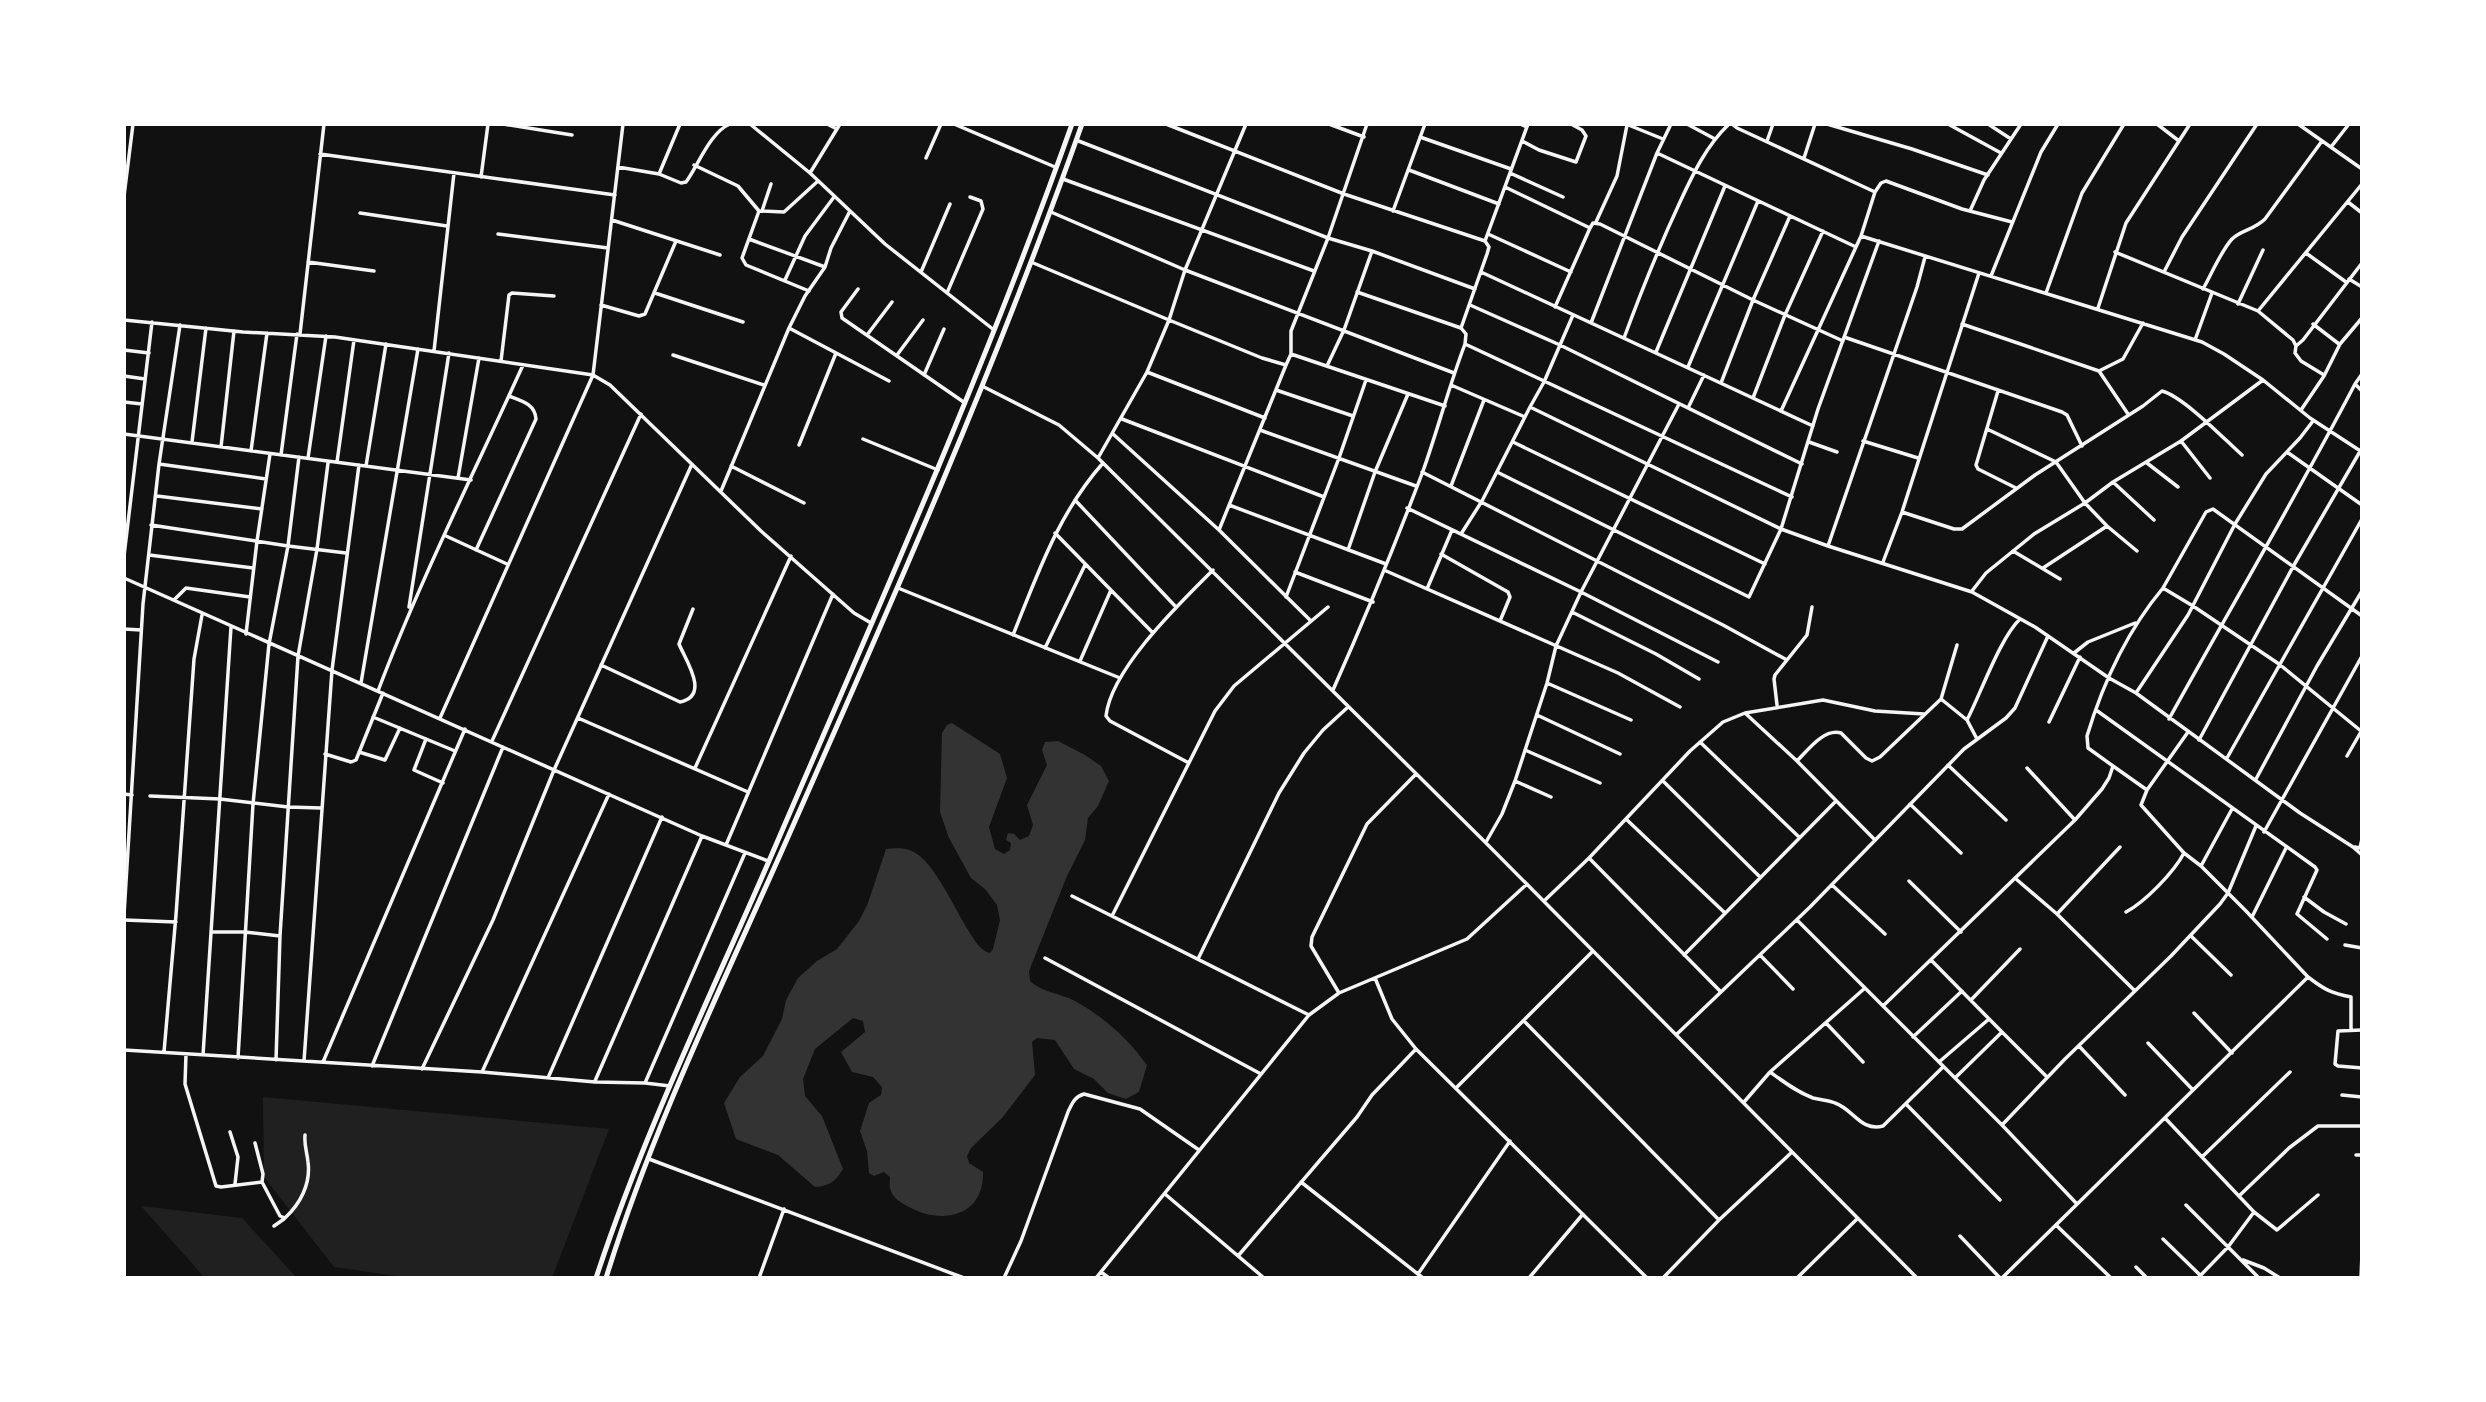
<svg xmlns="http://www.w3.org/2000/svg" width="2486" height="1402" viewBox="0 0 2486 1402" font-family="'IBM Plex Serif',serif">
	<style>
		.green { fill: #202020 }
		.water { fill: #333 }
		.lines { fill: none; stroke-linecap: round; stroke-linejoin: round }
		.minor { stroke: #f5f5f5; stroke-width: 3.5 }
		.primary { stroke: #f5f5f5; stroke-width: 5 }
	</style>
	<rect width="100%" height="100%" fill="#111"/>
	<!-- green -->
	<path class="green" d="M263,1097L609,1129L552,1278H410L334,1267L264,1177Z
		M141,1206L242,1218L297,1278H205Z"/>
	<!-- water -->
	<path class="water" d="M952,723L1000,754L1007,778L989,827L995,849L1004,854L1010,850L1011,843L1006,840L1008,833L1014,834L1020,840L1029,836L1033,825L1027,805L1047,765L1042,750L1045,742L1058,741L1085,755L1101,766L1109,781L1098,806L1088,818L1085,840L1067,876L1029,971L1030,981C1043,993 1060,993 1075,1001C1104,1017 1127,1038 1147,1065L1139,1092L1126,1099L1108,1093L1094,1079L1074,1069L1055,1040L1037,1038L1032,1042L1035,1075L1002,1118L971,1148L967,1156L969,1163L983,1172C984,1217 942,1225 909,1207C901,1203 892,1198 890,1188C889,1185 890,1181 890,1177L884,1172L874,1176L869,1173L867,1151L860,1131L869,1103L881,1095L882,1087L873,1077L852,1072L841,1052L865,1032L863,1021L853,1018L815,1049L803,1079L805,1096L822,1116L843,1169C835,1182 829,1186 815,1187L778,1155L736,1139L724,1103L740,1077L763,1056L782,1019L786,1000L798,978L817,961L837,949L859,921L868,903L886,849C896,848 908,847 917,854C934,864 957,912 968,930C974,939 980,951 990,953L993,949L1000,920L997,905L985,889L971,878L949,838L940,812L942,733L947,725Z"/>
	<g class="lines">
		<!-- minor -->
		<path class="minor" d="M503,124L572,135
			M750,124L810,173L885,244L994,330
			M827,124L837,129
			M954,124L1055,167
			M1166,124L1344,194L1485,241
			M1329,124L1364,137
			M1520,124L1527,127
			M1626,124L1663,139
			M1687,124L1715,139
			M1732,124L1737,128L1875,192L1861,236L2202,342L2224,354L2263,380L2310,418L2362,452
			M1827,124L1912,149L1988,175
			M1948,124L2001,153
			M1988,124L2011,139
			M2157,124L2179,141
			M2298,124L2362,169
			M1420,137L1511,169
			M1076,140L1328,238L1372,251L1475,289
			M1522,141L1539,150L1576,162L1586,136L1582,130L1571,124
			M1767,141L1773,124
			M2331,147L2349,124
			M1657,153L1856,247
			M320,154L615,195
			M926,158L941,124
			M1804,158L1815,124
			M694,165L738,186L759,211
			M618,167L659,174L680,124
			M1409,170L1499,204
			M810,173L840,124
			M1510,173L1563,197
			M659,174L681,183L686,182C698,166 710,132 730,124
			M481,177L488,124
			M1063,179L1314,271
			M1505,187L1590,228L1593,223L1600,224L1753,300L1843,341
			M1875,192L1881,183L1886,181L1962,209L2012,222
			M124,196L133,124
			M2348,202L2362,213
			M762,211L771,184
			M1393,211L1425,124
			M1970,211L1984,180L2021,124
			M1051,212L1185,270L1454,373
			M360,213L447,226
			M612,220L720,255
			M1596,222L1617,176L1627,125
			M498,234L608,248
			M1488,234L1571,272
			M749,239L825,267
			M2115,252L2258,311L2362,184
			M2306,253L2346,282
			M308,262L374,271
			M1031,262L1169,320L1262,358L1286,365L1291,354V331L1328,238L1367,124
			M921,272L950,204
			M1481,272L1813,426
			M2164,272L2182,237L2257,124
			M1991,276L2041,152L2058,124
			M2349,279L2362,287
			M785,280L805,236L834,197
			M858,289L841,312L842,318L965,403
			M2203,289C2211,275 2221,251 2232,239C2241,230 2254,230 2265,219L2322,141
			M809,291L746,265L742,258L759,211L784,212L818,181
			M1357,292L1461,328
			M655,293L743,322
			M947,293L983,209L981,201L970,197
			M2046,293L2082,193L2124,124
			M2238,304L2263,250
			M601,305L639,316L645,314L676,241
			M1470,305L1560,345L1802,464
			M1555,307L1590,228
			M2098,308L2126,223L2190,124
			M2258,311L2293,340L2296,346L2295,353L2301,361L2324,375
			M1573,315L1544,382L1530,407L1781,529L1828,546L1917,287L1925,257
			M124,320L243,332L335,337L593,375L610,385L761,531L854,613L871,623
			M1591,323L1657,153L1671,124
			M1962,324L2099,371L2128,414
			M2313,324L2339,344
			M789,328L889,381
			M300,334L324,124
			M867,335L892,302
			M1844,337L2062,412L2067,415L2082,446
			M1624,338C1641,292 1659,247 1680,202C1693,174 1706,146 1729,124
			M2195,340L2212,293
			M1465,344L1792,497
			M2296,346L2303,340L2362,263
			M124,350L149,353
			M434,351L454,173
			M1656,352L1725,186
			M1291,354L1445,406
			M673,355L764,385
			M897,355L923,320
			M501,361L509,295L512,293L554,296
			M1327,366L1344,330L1372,251
			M1688,367L1758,201
			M2099,371L2123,359L2143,323
			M1147,372L1265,418
			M924,375L944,329
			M124,376L145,379
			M1721,383L1753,300L1790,216
			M2355,384L2362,374
			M1451,385L1525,417
			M982,386L1059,425L1098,458L1485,842L1917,1278
			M1276,390L1353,416
			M1998,391L1976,465L1978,469L2016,488
			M1753,398L1785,315L1823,231
			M124,402L142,404
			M1688,408L1704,375
			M2301,410L2324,376L2340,344L2362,318
			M1781,411L1861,236
			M1122,419L1324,497
			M1987,429L2056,462L2085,503L2107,526L2137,551
			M1260,430L1416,486
			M124,434L471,480
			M1113,434L1219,530L1311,621
			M863,439L938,470
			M1863,441L1918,458
			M2181,441L2210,478
			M192,442L206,328
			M1513,442L1765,564
			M1809,442L1837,452
			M799,445L836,353
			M221,447L234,331
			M251,451L267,333
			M2287,452L2362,505
			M281,455L297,334
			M308,458L326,336
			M1098,458L1147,372L1169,320L1185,270L1246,124
			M337,462L354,340
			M2147,463L2178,487
			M159,464L266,479
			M366,466L386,344
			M731,466L804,503
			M1422,472L1723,625L1787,660
			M1497,472L1749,597L1781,529L1818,409L1879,241
			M458,478L479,358
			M2113,482L2154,520
			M1451,486L1484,400
			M721,491L789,328L805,296L825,267L831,248L850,211
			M157,496L262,509
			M1075,500L1176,607
			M1229,505L1386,564
			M1407,508L1581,592L1718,662
			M1902,512L1954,529H1962L2035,475L2143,406L2162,391C2184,397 2224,439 2242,455
			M151,525L288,546L346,553
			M1219,530L1286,365
			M1055,533L1153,633
			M1461,534L1482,501L1530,407
			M446,536L507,564
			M1828,546L1972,592L2035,627L2109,678L2136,693L2300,813L2353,847L2362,855
			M476,550L536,419C535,404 522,401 509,396
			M1348,550L1375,472L1408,394
			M2013,551L2060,579
			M1441,554L1508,592L1510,597L1500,621
			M149,555L253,568
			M124,556L152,322
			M1883,562L1902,512L1979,273
			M2043,568L2107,526
			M1384,570L1618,673L1680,707
			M1295,572L1373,602
			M124,578L702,836L768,861
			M898,588L1120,678
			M2163,588L2206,512L2213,509L2362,616
			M1427,589L1452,530
			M1972,591L1986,573L2034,534L2085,503L2113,482L2181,441L2263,380
			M1286,597L1339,458L1366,380
			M174,600L186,588L250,597
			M409,607L449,353
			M1572,612L1656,654L1699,679
			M124,629L141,630
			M246,634L257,541L270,454
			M1013,635C1038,573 1058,514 1103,463
			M1045,648L1085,565
			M2074,653L2088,642L2135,623
			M1080,661L1111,590
			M601,665L680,702C711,696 685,659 679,644L693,609
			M361,683L418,349
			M1547,683L1631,720
			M1333,690C1365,618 1395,545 1423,471C1438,429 1449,386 1465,344L1466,334L1461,328L1487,254L1489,247L1485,241L1528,124
			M378,691C420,580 474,473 523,365
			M2136,693L2188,615L2235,524L2266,474L2300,438L2313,421
			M1941,699L1967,720L1977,739
			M1777,705L1774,679L1775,675L1807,635L1812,607
			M2096,710L2315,867L2317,870L2297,914L2327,939
			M1745,713L1797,761L1875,840
			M1537,715L1620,754
			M373,717L455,751
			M440,718L593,375L623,124
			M578,718L748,792
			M2169,719C2231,607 2296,497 2355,384L2362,391
			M1967,720C1981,693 2000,638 2020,619
			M2049,722L2080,657
			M426,739L414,770L443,783
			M2199,740L2294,565L2362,448
			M492,741L641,414
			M1700,742L1799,837
			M1525,750L1600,783
			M359,752L385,760L400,728
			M325,754L351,762L356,760L383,693
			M2347,756L2362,730
			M2227,758L2362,519
			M1797,761C1808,750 1824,728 1841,733L1866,758L1872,761L1880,757L1941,699L1957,645
			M1189,763L1110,721L1106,716C1111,669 1180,603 1213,570
			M1948,765L2006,820
			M2113,766L2147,790L2188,732
			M695,768L791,556
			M2027,768L2075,820
			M2256,779L2317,666L2362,591
			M1515,781L1551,797
			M1663,781L1760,877
			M124,794L132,795
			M150,796L220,799L288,807L321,808
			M1910,804L1961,853
			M1626,819L1725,913
			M2264,832L2362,656
			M1486,842L1502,814L1515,781L1547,683L1556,646L1581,592L1679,404
			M726,845L833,594
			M2355,847L2360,848L2362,839
			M1589,858L1720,991
			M2201,866L2232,809
			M2016,879L2057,914L2135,991
			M1909,881L1961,932
			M1832,885L1885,934
			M1072,896L1309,1015
			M2304,897L2324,912L2346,924
			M1544,901L1589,858L1690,751L1723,722L1745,713L1823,700L1875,711L1924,714
			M2126,912C2145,902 2174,872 2184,853L2141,805L2147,790
			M2057,914L2120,847
			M124,915L143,604L159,464L180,325
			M1112,916L1215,711L1234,686L1328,607
			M2252,917L2286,848
			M124,920L176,922
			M1797,920L2002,1125L2077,1204
			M212,932H245L280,936
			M2191,936L2231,975
			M2345,945L2362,948
			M1684,955L1836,801
			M1760,955L1793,989
			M1045,958L1261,1074
			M1198,959L1279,793L1304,753L1323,730L1348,707
			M1931,960L2002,1032L1955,1078
			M2308,977C2325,990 2331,993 2351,997V1029
			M1375,978L1392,1019L1416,1049L1647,1278
			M1339,993L1311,946L1312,937L1367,824L1416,774
			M1971,1000L2020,949
			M1883,1006L2075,820L2102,789L2109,778L2113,766L2088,748L2087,736C2103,683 2127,631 2163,588L2193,606L2279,664L2361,731
			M2194,1013L2232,1053
			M1524,1021L1719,1220
			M1826,1023L1863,1062
			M2362,1030L2338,1031L2335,1064L2338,1066L2362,1068
			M2002,1032L2047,1077
			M1677,1034L1810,907L1964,749L2006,718L2015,708L2048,636
			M1913,1037L1962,991
			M2148,1043L2193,1090
			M2079,1046L2125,1095
			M124,1050L482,1072L595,1082L645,1083L670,1086
			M164,1052L176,915L194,659L202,615
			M186,1054L185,1084L216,1186L221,1187L262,1182L280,1216L285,1218C300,1204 311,1184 308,1162C307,1152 304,1145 305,1135
			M203,1055L231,627
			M238,1058L253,804L269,644L288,546L299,457
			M276,1060L280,936L298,656L317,549L328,463
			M304,1061L332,670L359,465
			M323,1062L465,729
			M1939,1062L1989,1019
			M372,1066L503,747
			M422,1069L493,920L554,770L692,464
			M482,1072L609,794
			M1770,1072C1784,1082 1797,1092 1813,1098C1821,1100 1828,1100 1835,1103C1853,1109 1861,1132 1883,1126L1943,1067
			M548,1078L662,817
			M595,1081L702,836
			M645,1083L745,853
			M1456,1088L1593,951
			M2342,1095L2362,1097
			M1744,1102L1770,1072L1865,988
			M1906,1104L2000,1200
			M2165,1118L2254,1212L2228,1247L2198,1278
			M2002,1125L2065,1059L2171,956L2220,904L2228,893L2256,826
			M230,1132L238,1157L235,1184
			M255,1143L263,1174L262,1182
			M2356,1155H2362
			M2202,1157L2290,1072
			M649,1159L964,1278
			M1301,1182L1423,1278
			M1165,1194L1264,1278
			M2239,1196L2289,1148L2318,1126H2362
			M2186,1205L2259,1278
			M2254,1212L2277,1230L2318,1195
			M2056,1225L2111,1278
			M274,1226L284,1219
			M1960,1236L2000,1278
			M2163,1239L2200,1275
			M1238,1256L1357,1117L1372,1095L1416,1049
			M2243,1260L2264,1268L2280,1278
			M2136,1267L2147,1278
			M1101,1272L1109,1278
			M1418,1274L1510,1141
			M759,1278L784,1209
			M1004,1278L1021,1241L1068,1112C1072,1104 1074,1097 1084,1094L1140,1109L1199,1150
			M1096,1278L1309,1015L1339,993L1467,939L1527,884
			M1529,1278L1583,1214
			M1663,1278L1719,1220L1791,1153
			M1797,1278L1857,1219
			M2002,1278L2308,977L2246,911L2201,866L2184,853
			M2361,1278L2362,1254"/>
		<!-- primary -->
		<path class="primary" d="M596,1278C643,1135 709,999 769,861C874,617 983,375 1072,124
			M606,1278C653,1126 724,982 788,837C892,602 996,367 1082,124"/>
	</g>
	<!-- border -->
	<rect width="2486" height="1402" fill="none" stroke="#ffffff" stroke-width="252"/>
</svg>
